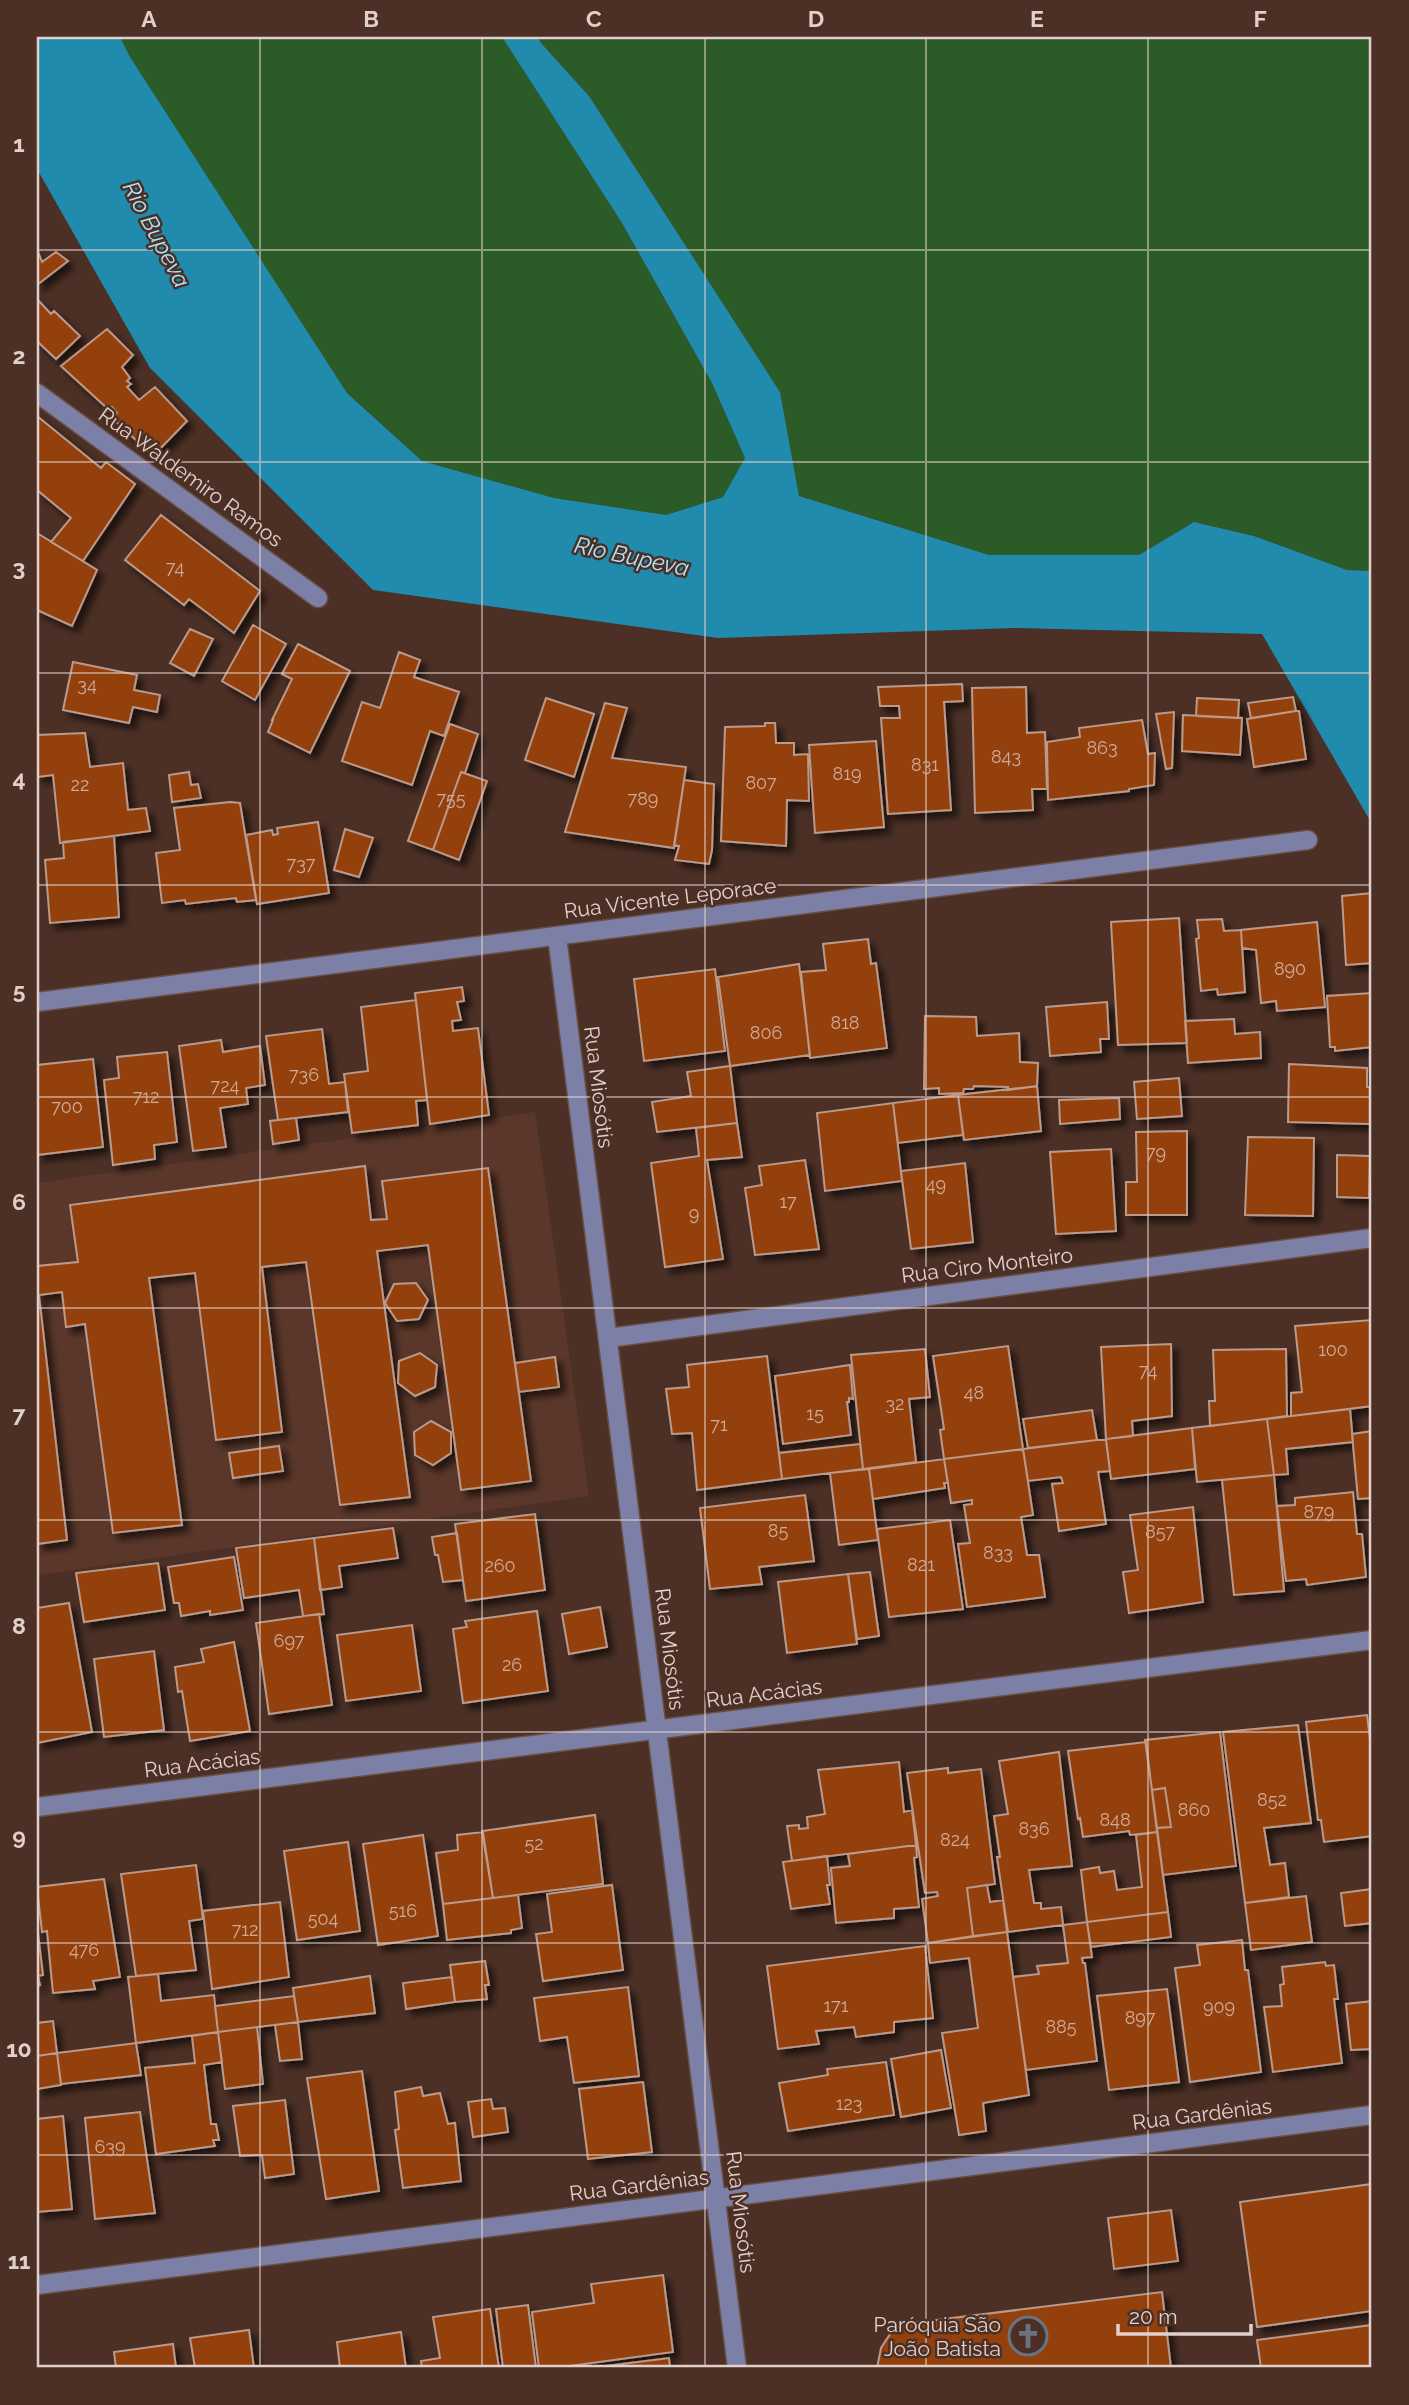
<svg xmlns="http://www.w3.org/2000/svg" width="1409" height="2405" viewBox="0 0 1409 2405" font-family="Raleway,sans-serif">
	<style>
		.built { fill: #5a372a }
		.green { fill: #2b5b27 }
		.water { fill: #208bac }
		.building { fill: #943f08; stroke: #bb9a8b; stroke-width: 2; filter: url(#shadow) }
		.lines { fill: none; stroke-linecap: round; stroke-linejoin: round }
		.minor-casing { stroke: #674d43; stroke-width: 21 }
		.minor { stroke: #7d80a6; stroke-width: 18 }
		.grid { fill: none; stroke: #e1cfc9; stroke-width: 2; stroke-opacity: 0.55 }
		.labels { text-anchor: middle; dominant-baseline: central; stroke-width: 5; stroke-linejoin: round; paint-order: stroke }
		.number-label { font-size: 18px; fill: #ceab99 }
		.street-label { font-size: 21px; fill: #e1cfc9; stroke: #4c3026 }
		.poi-label { font-size: 21px; fill: #e1cfc9; stroke: #4c3026; text-anchor: end }
		.water-label { font-size: 23px; font-style: italic; fill: #aee5fb; stroke: #4c3026 }
		.neatline { fill: none; stroke: #e1cfc9; stroke-width: 2.5 }
		.grid-label { font-size: 23px; text-anchor: middle; font-weight: bold; fill: #e1cfc9 }
	</style>
	<defs>
		<filter id="shadow"><feDropShadow dx="6" dy="6" stdDeviation="3.5" flood-color="#0009"/></filter>
	</defs>
	<rect width="100%" height="100%" fill="#4c3026"/>
	<!-- built -->
	<path class="built" d="M535,1112L589,1496L37,1575V1183Z"/>
	<!-- green -->
	<path class="green" d="M120,37H502L622,223L712,383L745,458L723,497L666,515L554,498L422,461L347,393L130,57Z
		M539,37H1372V571L1347,570L1255,536L1194,522L1139,555H989L799,496L780,392L589,96L541,43Z"/>
	<!-- water -->
	<path class="water" d="M37,37H120L130,57L347,393L422,461L554,498L666,515L723,497L745,458L712,383L622,223L502,37H538L541,43L589,96L780,392L799,496L989,555H1139L1194,522L1254,536L1347,570L1372,571V824L1262,634L1013,628L718,638L373,590L150,368L37,169Z"/>
	<!-- building -->
	<path class="building" d="M37,249L42,262L56,252L68,261L37,285Z
		M37,299L51,314L54,311L80,336L56,359L37,341Z
		M107,329L133,355L122,367L130,378L127,381L131,384L127,387L139,400L155,387L187,421L153,456L112,418L117,413L112,407L108,409L61,366Z
		M37,416L101,468L106,462L135,484L83,561L51,542L71,518L37,490Z
		M161,515L260,591L234,633L189,599L184,605L125,560Z
		M37,533L97,570L72,626L37,610Z
		M253,625L286,644L255,700L222,681Z
		M190,629L213,639L194,676L170,663Z
		M298,644L350,671L310,753L268,732L273,720H272L292,679L282,674Z
		M399,652L420,660L414,677L459,692L444,736L430,731L412,785L342,761L362,702L380,708Z
		M73,662L137,675L134,690L160,695L157,712L133,707L129,723L63,710Z
		M962,684L963,701L944,702L951,810L888,814L881,718H900L899,706H880L878,687Z
		M1026,687L1027,733L1045,732L1047,789H1032L1033,810L975,813L972,688Z
		M1293,697L1296,711L1251,718L1248,703Z
		M546,698L594,714L574,777L525,760Z
		M1197,698L1239,700L1238,718L1196,716Z
		M605,703L627,708L612,758L686,767L674,848L565,832Z
		M1296,711H1299L1306,759L1254,767L1247,719Z
		M1174,712L1172,768L1166,769L1156,714Z
		M1183,715L1242,718L1240,755L1182,751Z
		M1142,720L1148,754L1155,753L1154,785L1129,789V791L1048,800L1047,742L1080,737L1079,728Z
		M765,723H775L776,743H794V755L808,754L809,801L787,800L786,846L721,841L725,727L765,726Z
		M450,724L478,734L465,773L461,772L433,850L408,841Z
		M85,733L90,767L123,763L128,810L146,808L150,831L60,843L53,775L37,777V735Z
		M876,741L884,827L815,833L809,745Z
		M189,772L191,785L198,784L201,798L172,802L169,775Z
		M461,772L487,781L459,860L433,850Z
		M684,780L714,784L712,850L709,864L675,860L679,846L674,845Z
		M230,802L240,803L256,900L237,902L236,898L186,904L185,900L162,903L156,853L180,850L174,808Z
		M318,822L329,893L257,904L246,835L272,830L273,835L278,834L277,828Z
		M345,829L373,838L359,877L334,870Z
		M114,836L119,917L50,923L45,860L64,858L63,842Z
		M1372,893V963L1346,965L1342,896Z
		M1179,918L1187,1043L1118,1045L1111,922Z
		M1222,919L1224,931L1241,930L1245,992L1218,995L1217,989L1201,991L1196,939L1199,938L1197,920Z
		M1317,922L1325,1007L1277,1011L1276,1001L1261,1003L1256,950L1242,948L1241,930Z
		M868,939L871,964L876,963L887,1048L810,1058L801,972L826,970L823,944Z
		M799,964L810,1055L730,1066L718,977Z
		M715,969L725,1051L644,1061L634,979Z
		M462,987L464,1001L457,1002L461,1020L452,1021L453,1031L478,1028L489,1115L430,1124L415,993Z
		M1372,993V1047L1335,1051V1047H1330L1327,996Z
		M416,1000L427,1100L416,1101L418,1125L352,1133L344,1074L368,1071L361,1007Z
		M1107,1002L1109,1039H1100L1101,1052L1050,1056L1046,1007Z
		M925,1016L976,1017L977,1036L1019,1033L1020,1062L1038,1063L1037,1086L1008,1090V1087L974,1086L973,1089H964L963,1093L939,1094V1088L924,1089Z
		M1234,1019L1235,1034L1260,1032L1261,1058L1188,1063L1185,1021Z
		M322,1029L329,1084L345,1082L348,1112L278,1120L266,1036Z
		M221,1040L223,1052L260,1046L265,1085L246,1088L248,1104L220,1108L226,1147L193,1151L179,1046Z
		M167,1052L177,1142L154,1145L155,1159L113,1165L104,1080L119,1078L117,1057Z
		M93,1059L103,1147L37,1155V1065Z
		M1289,1064L1367,1068V1087L1371,1088L1370,1124L1288,1122Z
		M730,1066L737,1123L657,1132L652,1102L691,1096L687,1072Z
		M1179,1078L1182,1116L1137,1119L1134,1082Z
		M1037,1086L1041,1131L964,1140L958,1095Z
		M958,1095L963,1135L898,1143L893,1103Z
		M1119,1098L1120,1119L1060,1124L1059,1100Z
		M893,1103L902,1181L825,1191L817,1113Z
		M296,1118L299,1140L273,1144L270,1121Z
		M737,1123L742,1157L707,1160L723,1259L665,1267L651,1163L699,1156L696,1128Z
		M1187,1131V1215H1126V1182H1137L1136,1132Z
		M1248,1137L1314,1138L1313,1216L1245,1215Z
		M1111,1149L1116,1231L1056,1234L1050,1152Z
		M1337,1155L1370,1156L1369,1198L1337,1197Z
		M805,1160L819,1249L755,1255L745,1188L762,1185L759,1166Z
		M965,1163L973,1242L911,1249L901,1171Z
		M365,1166L371,1220L387,1219L382,1181L488,1168L531,1481L461,1490L428,1245L377,1251L410,1497L340,1505L306,1262L262,1267L282,1432L216,1440L195,1273L149,1278L182,1525L113,1533L85,1324L66,1327L62,1292L39,1295L67,1540L37,1544V1266L78,1262L70,1205Z
		M416,1283L428,1300L419,1319L397,1321L385,1303L394,1284Z
		M1372,1320V1406L1291,1416V1393L1302,1392L1295,1326Z
		M1171,1344L1172,1416L1132,1421L1133,1436L1106,1439L1101,1347Z
		M1008,1346L1023,1449L944,1459L940,1430L944,1429L933,1356Z
		M925,1349L930,1397L909,1399L916,1462L863,1469L851,1355Z
		M1286,1349L1287,1416L1210,1426L1209,1401H1215L1213,1350Z
		M420,1353L437,1365L435,1387L415,1396L398,1383L399,1361Z
		M767,1356L782,1479L697,1490L692,1433L672,1434L666,1389L689,1387L687,1365Z
		M555,1357L559,1387L519,1392L515,1363Z
		M850,1365L853,1399L849,1398V1402H847L851,1435L783,1444L775,1376Z
		M1350,1409L1353,1442L1286,1449L1288,1474L1274,1475L1267,1419Z
		M1092,1410L1097,1440L1028,1448L1023,1419Z
		M1267,1419L1274,1475L1197,1482L1192,1428Z
		M431,1421L451,1432V1453L433,1465L415,1455L414,1432Z
		M1192,1428L1195,1469L1111,1479L1106,1439Z
		M1372,1431V1498L1358,1499L1352,1434Z
		M1097,1440H1106L1110,1471L1098,1472L1106,1524L1059,1531L1052,1484L1063,1483L1061,1477L1028,1481L1023,1449Z
		M860,1444L863,1469L782,1479L779,1453Z
		M279,1446L283,1471L233,1478L229,1453Z
		M1023,1449L1033,1515L1021,1517L1027,1555H1039L1045,1597L967,1607L958,1544L970,1543L964,1505L972,1504V1500L951,1503L944,1459Z
		M944,1459L948,1483H944L945,1488L873,1499L869,1469Z
		M869,1469L878,1540L839,1545L830,1473Z
		M1274,1475L1284,1591L1234,1595L1222,1480Z
		M1353,1492L1357,1534H1362L1366,1577L1307,1585L1306,1579L1286,1581L1277,1506L1295,1505V1498Z
		M805,1495L814,1561L759,1567L762,1584L710,1589L700,1508Z
		M1193,1507L1203,1602L1129,1613L1123,1572L1138,1570L1130,1515Z
		M535,1514L545,1590L466,1601L455,1524Z
		M950,1520L963,1609L889,1617L877,1529Z
		M393,1528L398,1558L339,1566L342,1587L320,1590L314,1538Z
		M457,1533L463,1580L443,1582L438,1555H435L432,1537Z
		M314,1538L324,1614L303,1616L299,1590L244,1598L236,1548Z
		M234,1557L243,1610L210,1615V1611L181,1616L179,1603H174L168,1567Z
		M158,1563L165,1610L84,1622L76,1573Z
		M870,1572L879,1636L857,1639L848,1574Z
		M848,1574L857,1644L787,1653L778,1582Z
		M69,1603L92,1732L37,1743V1608Z
		M600,1607L607,1647L569,1654L562,1614Z
		M537,1611L548,1691L463,1703L453,1629L467,1627L465,1621Z
		M319,1614L332,1705L269,1714L256,1623Z
		M412,1625L421,1691L346,1701L337,1635Z
		M234,1642L250,1731L190,1741L182,1691L178,1692L175,1667L204,1662L201,1649Z
		M154,1651L164,1730L104,1737L94,1659Z
		M1367,1715L1372,1756V1836L1324,1842L1321,1820H1318L1306,1722Z
		M1298,1725L1311,1823L1264,1828L1270,1865L1285,1863L1289,1897L1245,1903L1223,1732Z
		M1220,1732L1236,1866L1163,1875L1157,1828L1171,1827L1165,1788L1152,1790L1145,1740Z
		M1146,1742L1157,1832L1130,1835L1129,1831L1083,1837L1080,1818L1078,1819L1068,1751Z
		M1059,1752L1072,1866L1029,1870L1034,1903H1041V1909L1061,1907L1063,1925L1008,1932L997,1857H1000L994,1816L1008,1814L999,1761Z
		M899,1762L904,1812L912,1810L916,1845L792,1861L787,1826L799,1825V1829L808,1828L807,1817L825,1814L818,1770Z
		M948,1768V1773L981,1769L995,1884L967,1888L973,1936L928,1943L922,1899L938,1896L937,1892L925,1893L907,1773Z
		M1165,1788L1171,1827L1157,1828L1152,1790Z
		M595,1815L603,1884L493,1898L482,1831Z
		M483,1832L493,1898L443,1904L436,1853L458,1850L457,1835Z
		M1157,1832L1168,1912L1087,1922L1081,1870L1099,1867L1100,1873L1114,1871L1117,1890L1142,1887L1136,1835Z
		M423,1835L438,1936L378,1945L363,1844Z
		M348,1842L360,1931L297,1940L284,1851Z
		M916,1845L917,1857L914,1858L919,1907L894,1909V1918L836,1923L831,1868L850,1866L848,1854Z
		M827,1856L830,1885H827L830,1904L791,1909L783,1862Z
		M196,1865L203,1919L189,1921L196,1970L136,1976L121,1874Z
		M104,1879L120,1977L93,1981L95,1989L53,1993L47,1931L42,1932L37,1887Z
		M612,1885L623,1970L543,1981L536,1934L552,1932L547,1894Z
		M987,1885L990,1902L1003,1900L1007,1932L973,1936L967,1888Z
		M1372,1889V1923L1345,1926L1341,1893Z
		M518,1895L522,1928L511,1930V1933L447,1940L443,1904Z
		M1306,1896L1312,1942L1251,1950L1245,1903Z
		M280,1902L289,1977L212,1989L203,1911Z
		M1168,1912L1171,1937L1091,1947L1087,1922Z
		M1087,1922L1092,1957L1082,1958L1083,1963H1085L1097,2061L1026,2070L1013,1977L1039,1974L1037,1966L1068,1963L1063,1925Z
		M37,1925L43,1975L38,1976L40,1985L37,1986Z
		M1007,1932L1029,2095L983,2103L986,2131L959,2135L942,2033L978,2028L969,1958L930,1963L928,1943Z
		M1242,1940L1245,1970H1248L1261,2072L1190,2082L1175,1968L1200,1965L1197,1945Z
		M925,1946L933,2018L894,2022V2032L856,2037L854,2027L816,2031L819,2044L778,2049L767,1966Z
		M485,1961L489,1985H485L487,1999L455,2002L450,1965Z
		M1325,1962L1326,1966L1334,1965L1338,1999H1334L1342,2063L1273,2072L1264,2007L1282,2006L1280,1985L1284,1984L1282,1967Z
		M158,1974L161,2001L214,1995L218,2032L136,2043L128,1977Z
		M370,1976L375,2013L298,2022L293,1988Z
		M452,1977L455,2002L406,2009L403,1983Z
		M628,1987L639,2076L574,2083L567,2037L540,2041L534,1998Z
		M1167,1989L1179,2082L1109,2090L1097,1996Z
		M294,1996L298,2022L218,2032L215,2006Z
		M1372,2001V2049L1351,2050L1346,2004Z
		M53,2021L57,2053L37,2056V2023Z
		M298,2022L302,2059L280,2061L275,2025Z
		M257,2027L263,2084L225,2089L218,2032Z
		M218,2032L222,2062L204,2065L211,2124H216L219,2140H213L215,2146L156,2154L145,2068L195,2063L192,2036Z
		M136,2043L141,2075L61,2084L57,2053Z
		M941,2050L951,2108L901,2117L891,2059Z
		M57,2053L61,2085L37,2089V2056Z
		M886,2062L894,2115L788,2131L779,2083L828,2075L827,2069Z
		M362,2071L379,2191L326,2199L307,2078Z
		M643,2082L652,2152L588,2159L579,2089Z
		M421,2087L423,2096L440,2093L448,2124L455,2123L461,2181L403,2188L395,2130L399,2129L395,2092Z
		M491,2099L493,2109L505,2108L508,2132L473,2137L468,2102Z
		M285,2100L294,2174L265,2178L262,2155L240,2156L233,2106Z
		M140,2112L155,2213L95,2219L85,2118Z
		M63,2116L72,2209L37,2212V2119Z
		M1372,2184V2311L1257,2327L1240,2202Z
		M1171,2210L1178,2261L1114,2269L1108,2218Z
		M663,2275L673,2352L555,2368H539L532,2312L594,2303L591,2284Z
		M1162,2292L1171,2368H877L881,2348L896,2325Z
		M528,2305L536,2368H503L496,2309Z
		M490,2309L499,2368H422L421,2361L440,2358L433,2317Z
		M1372,2325V2368H1261L1257,2340Z
		M249,2330L254,2368H195L190,2338Z
		M401,2332L406,2368H340L337,2342Z
		M173,2344L176,2368H116L114,2352Z
		M669,2358L670,2368H590Z"/>
	<g class="lines">
		<defs>
			<path id="minor" d="M37,393L318,598
				M557,936L737,2368
				M37,1002L1308,840
				M608,1338L1372,1238
				M37,1807L1372,1640
				M37,2285L1372,2115"/>
		</defs>
		<!-- minor casing -->
		<use href="#minor" class="minor-casing"/>
		<!-- minor -->
		<use href="#minor" class="minor"/>
	</g>
	<!-- grid -->
	<path class="grid" d="M260,37V2368M482,37V2368M705,37V2368M926,37V2368M1148,37V2368M37,250H1372M37,462H1372M37,673H1372M37,885H1372M37,1097H1372M37,1308H1372M37,1520H1372M37,1732H1372M37,1943H1372M37,2155H1372"/>
	<!-- icons -->
	<defs>
		<symbol id="church-ring" viewBox="-11 -11 22 22"><circle r="9.5" fill="#4c3026" stroke="#6b7280" stroke-width="1.5"/><path d="M-1.2-6h2.4v3.5h3.3v2.4h-3.3V6h-2.4V-.1h-3.3v-2.4h3.3Z" fill="#6b7280"/></symbol>
	</defs>
	<g fill-rule="evenodd">
		<use href="#church-ring" x="1006" y="2314" width="44" height="44"/>
	</g>
	<g class="labels">
		<!-- number labels -->
		<g class="number-label">
			<text x="175" y="567">74</text>
			<text x="87" y="684">34</text>
			<text x="1102" y="747">863</text>
			<text x="1006" y="756">843</text>
			<text x="925" y="764">831</text>
			<text x="847" y="773">819</text>
			<text x="761" y="782">807</text>
			<text x="80" y="784">22</text>
			<text x="451" y="798">755</text>
			<text x="643" y="798">789</text>
			<text x="301" y="863">737</text>
			<text x="1290" y="968">890</text>
			<text x="845" y="1022">818</text>
			<text x="766" y="1032">806</text>
			<text x="304" y="1074">736</text>
			<text x="225" y="1085">724</text>
			<text x="146" y="1096">712</text>
			<text x="67" y="1106">700</text>
			<text x="1156" y="1152">79</text>
			<text x="936" y="1184">49</text>
			<text x="788" y="1201">17</text>
			<text x="694" y="1213">9</text>
			<text x="1333" y="1349">100</text>
			<text x="1148" y="1370">74</text>
			<text x="974" y="1392">48</text>
			<text x="895" y="1403">32</text>
			<text x="815" y="1413">15</text>
			<text x="719" y="1424">71</text>
			<text x="1319" y="1511">879</text>
			<text x="778" y="1530">85</text>
			<text x="1160" y="1531">857</text>
			<text x="998" y="1552">833</text>
			<text x="921" y="1564">821</text>
			<text x="500" y="1565">260</text>
			<text x="289" y="1640">697</text>
			<text x="512" y="1664">26</text>
			<text x="1272" y="1799">852</text>
			<text x="1194" y="1809">860</text>
			<text x="1115" y="1819">848</text>
			<text x="1034" y="1828">836</text>
			<text x="955" y="1839">824</text>
			<text x="534" y="1843">52</text>
			<text x="403" y="1910">516</text>
			<text x="323" y="1918">504</text>
			<text x="245" y="1929">712</text>
			<text x="84" y="1949">476</text>
			<text x="836" y="2005">171</text>
			<text x="1219" y="2006">909</text>
			<text x="1140" y="2017">897</text>
			<text x="1061" y="2026">885</text>
			<text x="849" y="2103">123</text>
			<text x="110" y="2146">639</text>
		</g>
		<!-- street labels -->
		<g class="street-label">
			<text transform="translate(191 477) rotate(36)">Rua Waldemiro Ramos</text>
			<text transform="translate(670 898) rotate(-7)">Rua Vicente Leporace</text>
			<text transform="translate(599 1087) rotate(83)">Rua Miosótis</text>
			<text transform="translate(987 1265) rotate(-7)">Rua Ciro Monteiro</text>
			<text transform="translate(670 1649) rotate(83)">Rua Miosótis</text>
			<text transform="translate(764 1693) rotate(-7)">Rua Acácias</text>
			<text transform="translate(202 1763) rotate(-7)">Rua Acácias</text>
			<text transform="translate(1202 2114) rotate(-7)">Rua Gardênias</text>
			<text transform="translate(639 2185) rotate(-7)">Rua Gardênias</text>
			<text transform="translate(741 2212) rotate(83)">Rua Miosótis</text>
		</g>
		<!-- poi labels -->
		<g class="poi-label">
			<text x="1001" y="2324">Paróquia São<tspan x="1001" dy="24">João Batista</tspan></text>
		</g>
		<!-- water labels -->
		<g class="water-label">
			<text transform="translate(157 234) rotate(62)">Rio Bupeva</text>
			<text transform="translate(632 556) rotate(12)">Rio Bupeva</text>
		</g>
	</g>
	<!-- border -->
	<rect width="1409" height="2405" fill="none" stroke="#4c3026" stroke-width="77"/>
	<!-- scale -->
	<path d="M1118 2324v10h133v-10" fill="none" stroke="#e1cfc9" stroke-width="3.5"/>
	<text x="1129" y="2324" font-size="21" fill="#e1cfc9" stroke="#4c3026" stroke-width="5" paint-order="stroke">20 m</text>
	<rect x="38" y="38" width="1332" height="2328" class="neatline"/>
	<g class="grid-label">
		<text x="149" y="27">A</text>
		<text x="371" y="27">B</text>
		<text x="594" y="27">C</text>
		<text x="816" y="27">D</text>
		<text x="1037" y="27">E</text>
		<text x="1260" y="27">F</text>
		<text x="19" y="152">1</text>
		<text x="19" y="364">2</text>
		<text x="19" y="576">3</text>
		<text x="19" y="787">4</text>
		<text x="19" y="999">5</text>
		<text x="19" y="1210">6</text>
		<text x="19" y="1422">7</text>
		<text x="19" y="1634">8</text>
		<text x="19" y="1845">9</text>
		<text x="19" y="2057">10</text>
		<text x="19" y="2269">11</text>
	</g>
</svg>
